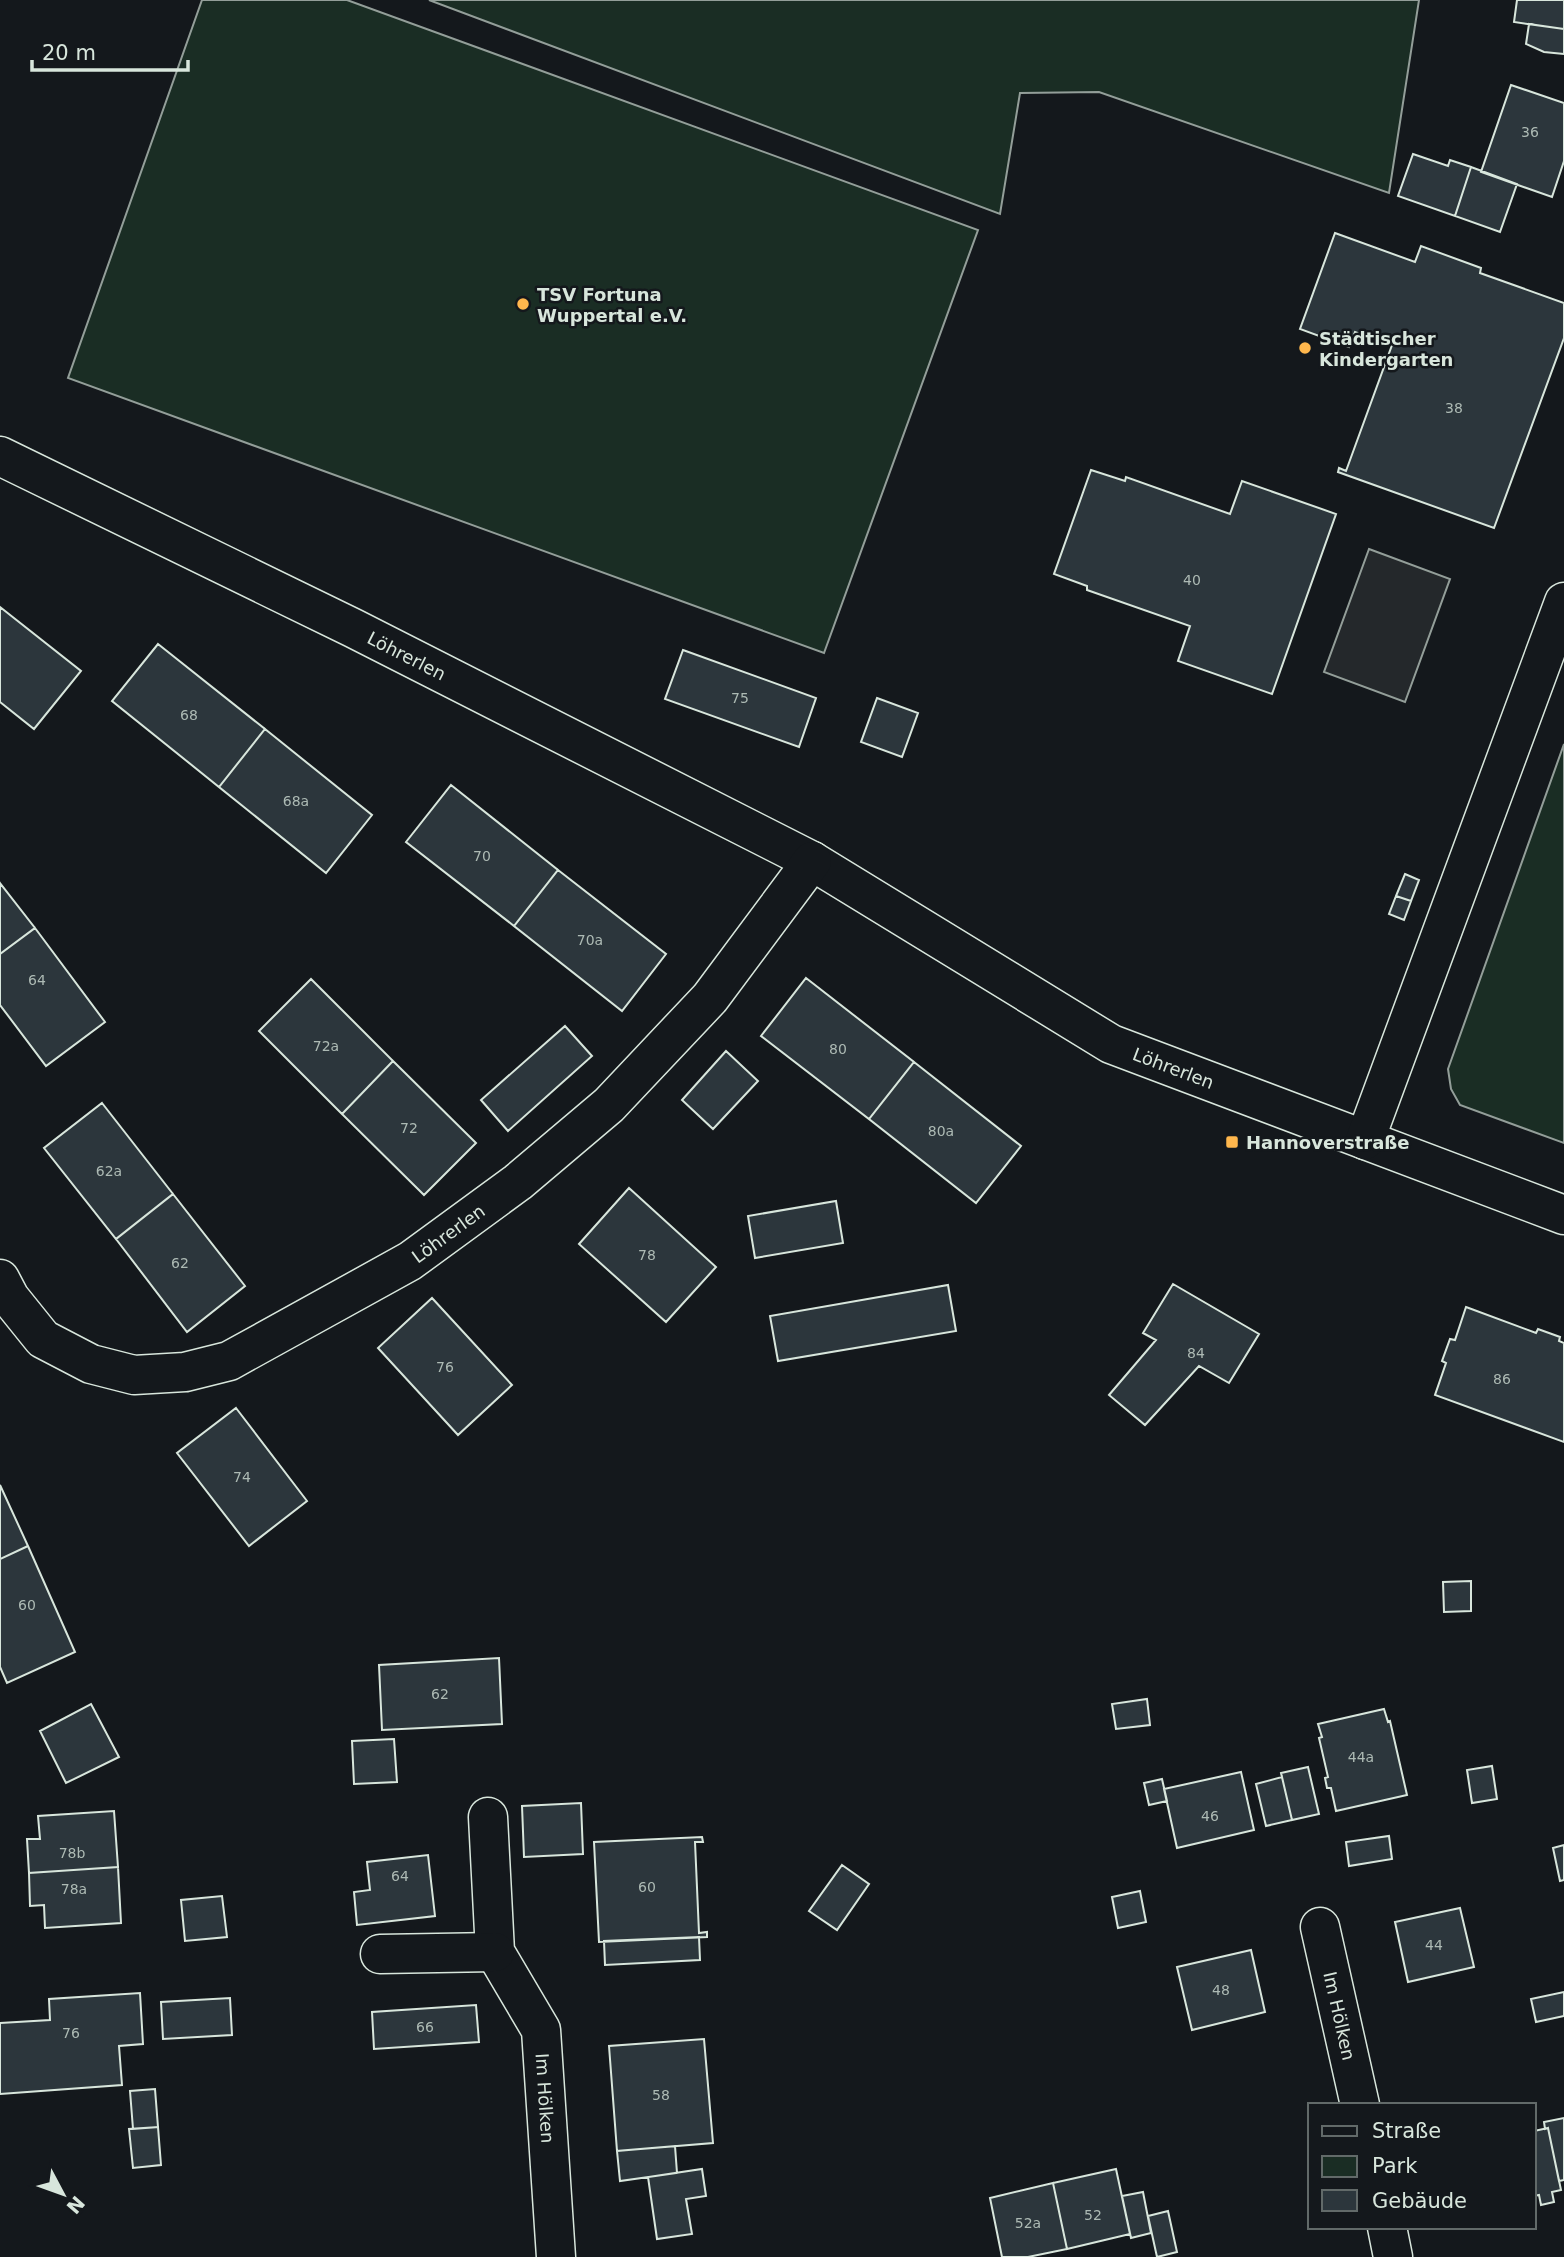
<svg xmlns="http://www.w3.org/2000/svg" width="1564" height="2257" viewBox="0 0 1564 2257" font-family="'DejaVu Sans',sans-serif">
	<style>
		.green { fill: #1a2d24; stroke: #939e99; stroke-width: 2 }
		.parking { fill: #24282b; stroke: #939e99; stroke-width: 2 }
		.building { fill: #2c363c; stroke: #d8e6dc; stroke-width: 2 }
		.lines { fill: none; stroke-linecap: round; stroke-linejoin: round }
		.minor-casing { stroke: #d8e6dc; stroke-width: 41 }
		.minor { stroke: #14181c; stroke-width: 38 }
		.poi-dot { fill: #ffb74d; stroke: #14181c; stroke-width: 2.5 }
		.labels { text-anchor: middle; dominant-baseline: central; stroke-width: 5; stroke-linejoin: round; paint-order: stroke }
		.number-label { font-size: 14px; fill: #adbab4 }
		.poi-label { font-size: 18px; font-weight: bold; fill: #d8e6dc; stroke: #14181c; text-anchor: start }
		.street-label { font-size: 18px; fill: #d8e6dc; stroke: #14181c }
	</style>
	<rect width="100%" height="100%" fill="#14181c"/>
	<!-- green -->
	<path class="green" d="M202,0H347L978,230L824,653L68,378Z
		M429,0H1419L1389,193L1099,92L1020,93L1000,214Z
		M1564,744V1143L1460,1105L1451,1089L1448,1069Z"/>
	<!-- parking -->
	<path class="parking" d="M1369,549L1450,579L1405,702L1324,672Z"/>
	<!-- building -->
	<path class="building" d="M1517,0H1564V29L1514,22Z
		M1529,24L1564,29V54L1544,52L1526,44Z
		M1511,85L1564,103V161L1552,197L1481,172Z
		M1413,154L1448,166L1450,160L1471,167L1455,216L1398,196Z
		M1471,167L1517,184L1500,232L1455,216Z
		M1335,233L1415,262L1421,246L1481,268L1480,273L1564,303V338L1494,528L1338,472L1339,468L1346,471L1392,345L1355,332L1349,347L1300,329Z
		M1091,470L1125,481L1126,477L1230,514L1242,481L1336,514L1272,694L1178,661L1190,626L1087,590V586L1054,574Z
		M0,607L81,671L34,729L0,702Z
		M158,644L265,729L219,787L112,701Z
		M683,650L816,698L799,747L665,699Z
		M877,698L918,713L902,757L861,742Z
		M265,729L372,815L326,873L219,787Z
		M451,785L558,870L514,926L406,842Z
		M558,870L666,954L622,1011L514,926Z
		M1405,874L1419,880L1411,901L1396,896Z
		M0,883L35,928L0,954Z
		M1396,896L1411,901L1404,920L1389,914Z
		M35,928L105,1022L46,1066L0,1005V954Z
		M806,978L914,1062L869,1119L761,1036Z
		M311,979L393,1061L342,1114L259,1031Z
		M565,1026L592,1056L508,1131L481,1100Z
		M726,1051L758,1081L713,1129L682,1100Z
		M393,1061L476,1143L424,1195L342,1114Z
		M914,1062L1021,1146L976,1203L869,1119Z
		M102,1103L173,1194L116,1239L44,1148Z
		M629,1188L716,1267L666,1322L579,1244Z
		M173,1194L245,1286L187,1332L116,1239Z
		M836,1201L843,1243L755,1258L748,1216Z
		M1173,1284L1259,1334L1229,1383L1199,1366L1145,1425L1109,1395L1156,1340L1143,1333Z
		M948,1285L956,1331L778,1361L770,1316Z
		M432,1298L512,1385L458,1435L378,1348Z
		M1466,1307L1536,1333L1538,1329L1560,1337L1559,1341L1564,1343V1442L1435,1395L1446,1363L1442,1361L1450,1339L1455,1340Z
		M236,1408L307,1501L249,1546L177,1453Z
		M0,1485L28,1546L0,1559Z
		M28,1546L75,1652L7,1683L0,1667V1559Z
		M1471,1581V1611L1444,1612L1443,1582Z
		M499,1658L502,1724L382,1730L379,1665Z
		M1147,1699L1150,1725L1116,1729L1112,1704Z
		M91,1704L119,1757L66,1783L40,1731Z
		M1384,1709L1388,1722L1390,1721L1407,1795L1336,1811L1331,1788H1327L1325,1778L1328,1777L1319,1738L1322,1737L1318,1724Z
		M394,1739L397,1782L354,1784L352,1741Z
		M1492,1766L1497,1799L1472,1803L1467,1770Z
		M1308,1767L1319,1814L1292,1820L1281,1773Z
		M1241,1772L1254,1830L1177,1848L1164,1789Z
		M1282,1777L1292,1820L1266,1826L1256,1784Z
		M1162,1779L1167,1801L1149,1805L1144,1783Z
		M581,1803L583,1854L524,1857L522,1806Z
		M114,1811L118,1867L29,1873L27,1839H40L38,1816Z
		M1389,1836L1392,1859L1349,1866L1346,1842Z
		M702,1837L703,1842H695L699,1933L707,1932V1937L599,1942L594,1842Z
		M1564,1845V1880L1560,1881L1553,1848Z
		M428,1855L435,1916L357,1925L354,1892L370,1890L367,1862Z
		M842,1865L869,1884L837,1930L809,1911Z
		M118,1867L121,1923L45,1928L44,1905L30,1906L29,1873Z
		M1140,1891L1146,1922L1118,1928L1112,1897Z
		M222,1896L227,1937L185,1941L181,1900Z
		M1460,1908L1474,1967L1408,1982L1395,1922Z
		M699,1937L700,1960L605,1965L604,1941Z
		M1251,1950L1265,2012L1192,2030L1177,1967Z
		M1564,1992V2016L1536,2022L1531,1999Z
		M140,1993L143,2044L119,2046L122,2085L0,2094V2023L50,2020L49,1999Z
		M230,1998L232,2035L163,2039L161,2002Z
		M476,2005L479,2042L374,2049L372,2012Z
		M704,2039L713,2143L617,2151L609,2046Z
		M155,2089L158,2127L133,2129L130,2091Z
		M1564,2118V2180L1559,2181L1548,2128L1545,2129L1544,2122Z
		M158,2127L161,2165L133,2168L129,2129Z
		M1548,2128L1561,2190L1552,2192L1554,2202L1541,2205L1539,2195L1534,2196V2131Z
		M675,2146L677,2173L620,2181L617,2151Z
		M702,2169L706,2196L686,2199L692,2234L657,2239L648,2177Z
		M1116,2169L1130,2234L1067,2249L1053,2183Z
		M1053,2183L1067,2249L1028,2257H1002L990,2198Z
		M1143,2192L1151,2233L1131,2238L1122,2196Z
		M1168,2211L1177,2252L1157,2257L1148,2216Z"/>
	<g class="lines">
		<defs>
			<g id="minor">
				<path id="s1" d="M0,456L353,628L812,861L1111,1044L1564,1215"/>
				<path d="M1365,1140L1564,602"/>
				<path id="s2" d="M0,1279L10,1298L43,1339L91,1364L134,1375L185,1372L229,1361L410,1261L518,1182L609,1105L710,998L812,861"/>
				<path id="s3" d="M488,1817L495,1952L541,2030L556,2257"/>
				<path id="s4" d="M1320,1927L1360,2105"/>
				<path d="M380,1954L495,1952"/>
				<path d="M1387,2227L1393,2257"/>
			</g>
		</defs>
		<!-- minor casing -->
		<use href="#minor" class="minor-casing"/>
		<!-- minor -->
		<use href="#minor" class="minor"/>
	</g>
	<!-- markers -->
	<g class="poi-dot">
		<circle cx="523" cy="304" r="7"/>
		<circle cx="1305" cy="348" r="7"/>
		<rect x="1225" y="1135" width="14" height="14" rx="3.5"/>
	</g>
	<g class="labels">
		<!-- number labels -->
		<g class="number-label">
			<text x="1530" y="132">36</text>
			<text x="1454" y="408">38</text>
			<text x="1192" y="580">40</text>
			<text x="740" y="698">75</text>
			<text x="189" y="715">68</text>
			<text x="296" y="801">68a</text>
			<text x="482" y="856">70</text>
			<text x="590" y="940">70a</text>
			<text x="37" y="980">64</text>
			<text x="326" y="1046">72a</text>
			<text x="838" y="1049">80</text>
			<text x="409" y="1128">72</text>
			<text x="941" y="1131">80a</text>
			<text x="109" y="1171">62a</text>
			<text x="647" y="1255">78</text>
			<text x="180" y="1263">62</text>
			<text x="1196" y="1353">84</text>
			<text x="445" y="1367">76</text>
			<text x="1502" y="1379">86</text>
			<text x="242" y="1477">74</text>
			<text x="27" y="1605">60</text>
			<text x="440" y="1694">62</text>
			<text x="1361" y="1757">44a</text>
			<text x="1210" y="1816">46</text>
			<text x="72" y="1853">78b</text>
			<text x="400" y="1876">64</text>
			<text x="647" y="1887">60</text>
			<text x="74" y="1889">78a</text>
			<text x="1434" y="1945">44</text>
			<text x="1221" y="1990">48</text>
			<text x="425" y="2027">66</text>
			<text x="71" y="2033">76</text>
			<text x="661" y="2095">58</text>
			<text x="1093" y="2215">52</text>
			<text x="1028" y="2223">52a</text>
		</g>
		<!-- poi labels -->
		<g class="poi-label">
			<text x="537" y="294">TSV Fortuna<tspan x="537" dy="21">Wuppertal e.V.</tspan></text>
			<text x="1319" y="338">Städtischer<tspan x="1319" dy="21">Kindergarten</tspan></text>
			<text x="1246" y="1142">Hannoverstraße</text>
		</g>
		<!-- street labels -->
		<g class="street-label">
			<text stroke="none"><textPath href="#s1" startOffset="453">Löhrerlen</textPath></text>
			<text stroke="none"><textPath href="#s1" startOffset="1325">Löhrerlen</textPath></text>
			<text stroke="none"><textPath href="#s2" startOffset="523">Löhrerlen</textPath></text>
			<text stroke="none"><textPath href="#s4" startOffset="91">Im Hölken</textPath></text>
			<text stroke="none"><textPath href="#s3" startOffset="294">Im Hölken</textPath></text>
		</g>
	</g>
	<!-- legend -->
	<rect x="1308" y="2103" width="228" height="126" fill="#14181c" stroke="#626a69" stroke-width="2"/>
	<rect x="1322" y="2126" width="35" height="10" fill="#14181c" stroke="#626a69" stroke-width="2"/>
	<text x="1372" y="2138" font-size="21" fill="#d8e6dc">Straße</text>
	<rect x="1322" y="2156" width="35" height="21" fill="#1a2d24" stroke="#626a69" stroke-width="2"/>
	<text x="1372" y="2173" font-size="21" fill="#d8e6dc">Park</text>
	<rect x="1322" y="2190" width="35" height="21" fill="#2c363c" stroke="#626a69" stroke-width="2"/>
	<text x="1372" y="2208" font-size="21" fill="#d8e6dc">Gebäude</text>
	<!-- north arrow -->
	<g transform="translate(63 2194) rotate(131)" stroke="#14181c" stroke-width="5" paint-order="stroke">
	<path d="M0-5L12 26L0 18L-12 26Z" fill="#d8e6dc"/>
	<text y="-10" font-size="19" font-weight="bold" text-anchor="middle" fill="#d8e6dc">N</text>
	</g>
	<!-- scale -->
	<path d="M32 60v10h156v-10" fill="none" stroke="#d8e6dc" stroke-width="3.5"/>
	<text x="42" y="60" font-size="21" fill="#d8e6dc" stroke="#14181c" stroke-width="5" paint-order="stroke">20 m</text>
</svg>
